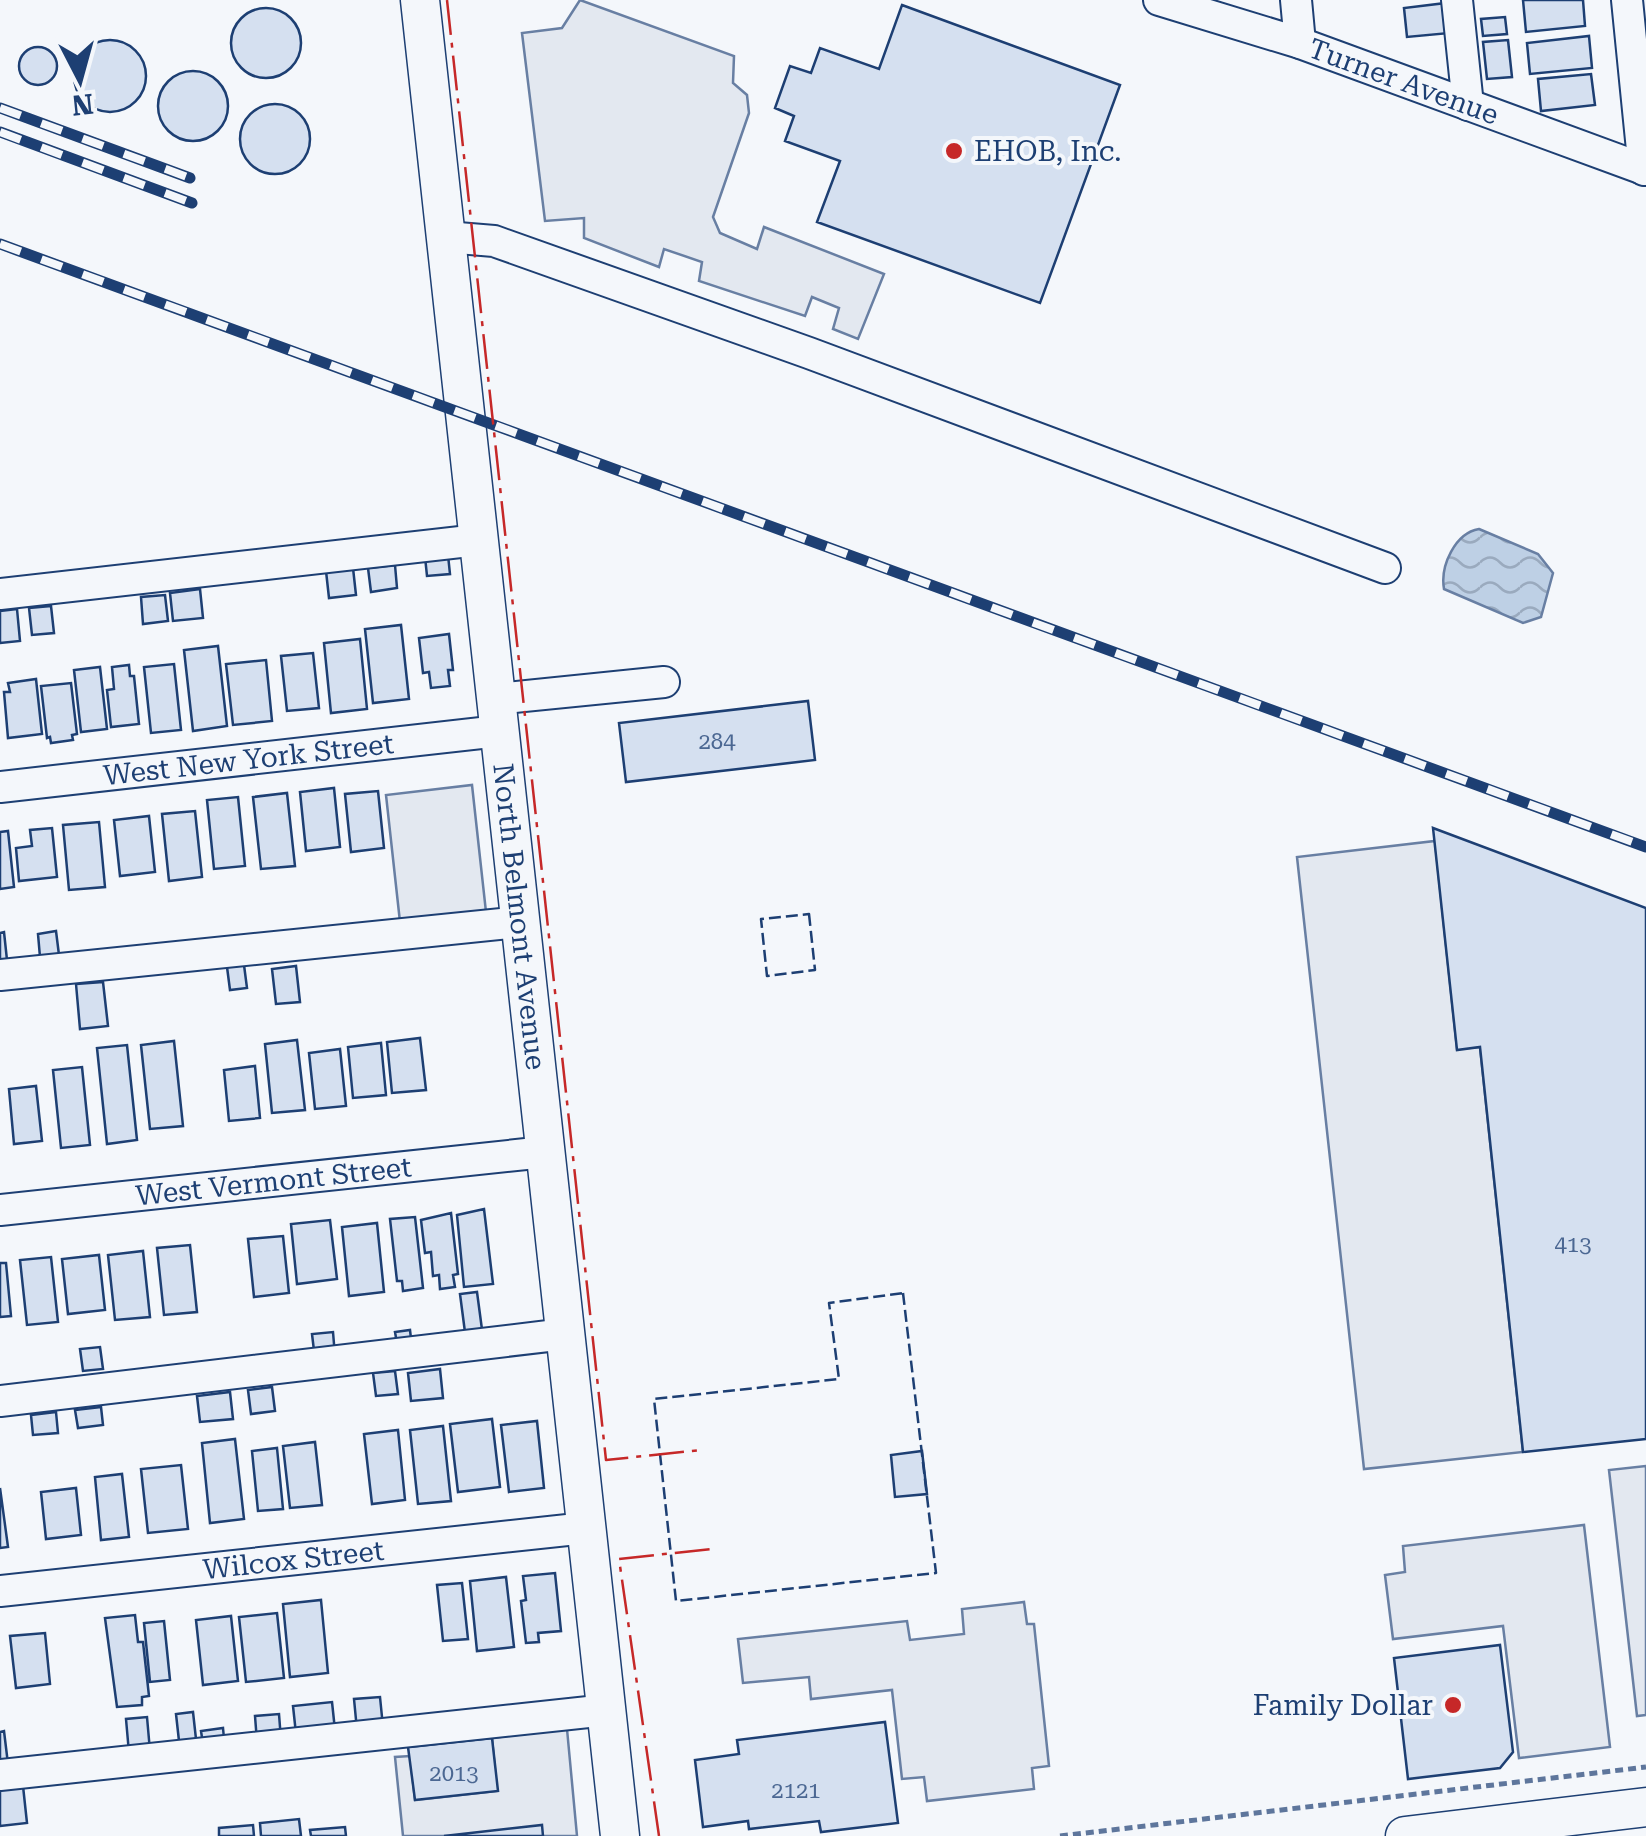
<svg xmlns="http://www.w3.org/2000/svg" width="1646" height="1836" viewBox="0 0 1646 1836" font-family="'Roboto Serif',serif">
	<style>
		.parking { fill: #e3e8f0; stroke: #687fa3; stroke-width: 2.5 }
		.water { fill: url(#water-waves); stroke: #687fa3; stroke-width: 2.5 }
		.building { fill: #d5e0f0; stroke: #1d3f73; stroke-width: 2.5 }
		.lines { fill: none; stroke-linecap: round; stroke-linejoin: round }
		.minor-casing { stroke: #1d3f73; stroke-width: 34 }
		.major-casing { stroke: #1d3f73; stroke-width: 41 }
		.path { stroke: #5e769c; stroke-width: 5; stroke-dasharray: 8 5; stroke-linecap: butt }
		.minor { stroke: #f4f7fb; stroke-width: 30 }
		.major { stroke: #f4f7fb; stroke-width: 38 }
		.rail-casing { stroke: #1d3f73; stroke-width: 11 }
		.rail { stroke: #f4f7fb; stroke-width: 8; stroke-dasharray: 22; stroke-linecap: butt }
		.fence { stroke: #1d3f73; stroke-width: 2.5; stroke-dasharray: 12 5; stroke-linecap: butt }
		.power { stroke: #c62828; stroke-width: 2.5; stroke-dasharray: 35 8 5 8; stroke-linecap: butt }
		.poi-dot { fill: #c62828; stroke: #f4f7fb; stroke-width: 4 }
		.labels { text-anchor: middle; dominant-baseline: central; stroke-width: 8; stroke-linejoin: round; paint-order: stroke }
		.number-label { font-size: 22px; fill: #4b6792 }
		.street-label { font-size: 28px; fill: #1d3f73; stroke: #f4f7fb }
		.poi-label { font-size: 28px; fill: #1d3f73; stroke: #f4f7fb; text-anchor: start }
	</style>
	<defs>
		<pattern id="water-waves" width="16" height="10" patternUnits="userSpaceOnUse" patternTransform="scale(2.5)"><rect width="16" height="10" fill="#bed0e5"/><path d="M0 5q4-4 8 0t8 0" fill="none" stroke="#9aaabe"/></pattern>
	</defs>
	<rect width="100%" height="100%" fill="#f4f7fb"/>
	<!-- parking -->
	<path class="parking" d="M580,0L734,56L733,83L747,95L749,113L713,217L720,233L757,249L764,227L884,274L858,339L833,329L839,308L812,297L805,316L699,281L702,262L664,249L659,267L584,238V218L545,221L522,33L562,28Z
		M472,785L486,912L400,922L386,795Z
		M1435,841L1457,1049L1480,1047L1523,1452L1364,1469L1297,857Z
		M1646,1466V1715L1637,1716L1609,1470Z
		M1584,1525L1610,1747L1519,1758L1503,1626L1393,1639L1385,1575L1405,1572L1403,1546Z
		M1024,1602L1027,1624H1034L1049,1766L1032,1768L1034,1789L927,1801L924,1777L902,1779L892,1690L811,1699L809,1677L743,1683L738,1639L907,1621L910,1640L964,1634L962,1609Z
		M567,1729L577,1836H403L395,1757L410,1756L415,1800L497,1791L492,1738Z"/>
	<!-- water -->
	<path class="water" d="M1479,529L1538,554L1553,573L1541,617L1523,623L1444,589C1440,566 1455,533 1479,529Z"/>
	<!-- building -->
	<path class="building" d="M1523,0H1583L1585,26L1526,32Z
		M1446,3L1450,33L1407,37L1404,8Z
		M902,5L1120,85L1040,303L817,222L840,161L785,141L794,116L775,108L790,66L811,73L820,48L879,69Z
		M231 43a35 35 0 1 1 70 0a35 35 0 1 1-70 0Z
		M1505,17L1507,34L1483,36L1481,19Z
		M1589,36L1592,68L1530,74L1527,43Z
		M1508,40L1512,77L1487,79L1483,42Z
		M74 76a36 36 0 1 1 72 0a36 36 0 1 1-72 0Z
		M19 66a19 19 0 1 1 38 0a19 19 0 1 1-38 0Z
		M158 106a35 35 0 1 1 70 0a35 35 0 1 1-70 0Z
		M1591,74L1595,105L1541,111L1538,79Z
		M240 139a35 35 0 1 1 70 0a35 35 0 1 1-70 0Z
		M448,555L450,574L427,576L425,557Z
		M395,565L397,588L371,592L368,568Z
		M353,568L356,595L329,598L326,571Z
		M200,589L203,618L173,621L170,593Z
		M165,595L168,621L143,624L141,597Z
		M51,606L54,633L32,635L29,608Z
		M17,609L20,641L0,643V611Z
		M401,625L409,699L373,703L365,629Z
		M449,634L453,670H448L450,686L431,688L429,672L423,673L419,638Z
		M360,639L367,709L331,713L324,643Z
		M218,646L227,726L193,731L184,650Z
		M313,653L319,708L287,711L281,656Z
		M266,660L272,721L233,725L226,664Z
		M174,664L181,730L151,733L144,667Z
		M129,665L130,676H134L139,724L111,727L107,690L114,689L112,667Z
		M100,667L107,729L81,732L74,670Z
		M36,679L42,734L8,738L4,692H10L8,683Z
		M71,683L77,734L72,735L73,740L51,743L50,737L47,738L41,686Z
		M808,701L815,760L626,782L619,723Z
		M334,788L340,847L306,851L300,792Z
		M378,791L384,848L351,852L345,794Z
		M287,793L295,866L261,869L253,797Z
		M238,797L245,866L214,869L207,800Z
		M195,811L202,877L169,881L162,814Z
		M149,816L155,872L120,876L114,820Z
		M99,822L105,887L69,890L63,825Z
		M52,828L57,877L19,881L16,848L32,846L30,830Z
		M1433,828L1646,908V1439L1523,1452L1480,1047L1457,1050Z
		M8,831L14,887L0,889V832Z
		M56,931L59,955L40,957L38,934Z
		M4,932L7,960L0,961V933Z
		M244,965L247,988L230,990L227,967Z
		M296,966L300,1002L276,1004L272,969Z
		M103,982L108,1026L80,1029L76,984Z
		M420,1038L426,1090L392,1093L387,1042Z
		M297,1040L305,1110L272,1113L265,1044Z
		M174,1041L183,1126L150,1129L141,1045Z
		M381,1043L386,1095L353,1098L348,1047Z
		M127,1045L137,1140L107,1144L97,1048Z
		M340,1049L346,1106L315,1109L309,1053Z
		M255,1066L260,1118L229,1121L224,1070Z
		M82,1067L90,1145L61,1148L53,1070Z
		M36,1086L42,1141L14,1144L9,1089Z
		M484,1209L493,1284L464,1287L457,1215Z
		M451,1213L458,1274L453,1275L455,1287L440,1289L439,1275L433,1276L431,1252L425,1253L421,1220Z
		M415,1217L423,1288L403,1291L402,1281H397L390,1219Z
		M330,1220L337,1279L297,1284L291,1224Z
		M377,1223L384,1292L349,1296L342,1227Z
		M283,1236L289,1293L254,1297L248,1239Z
		M190,1245L197,1312L164,1315L157,1248Z
		M143,1251L150,1317L115,1320L108,1255Z
		M99,1255L105,1310L68,1314L62,1259Z
		M51,1257L58,1322L27,1325L20,1260Z
		M0,1263H6L11,1316L0,1317Z
		M477,1292L483,1337L466,1340L460,1294Z
		M410,1330L412,1347L398,1349L395,1332Z
		M333,1332L335,1356L315,1359L312,1334Z
		M100,1347L103,1369L83,1371L80,1349Z
		M440,1369L443,1398L411,1401L408,1373Z
		M395,1371L398,1394L376,1396L373,1373Z
		M272,1387L275,1411L251,1414L248,1390Z
		M230,1392L233,1419L200,1422L197,1396Z
		M101,1407L103,1425L78,1428L75,1410Z
		M56,1412L58,1433L33,1435L31,1415Z
		M492,1419L500,1487L458,1492L450,1424Z
		M537,1421L544,1488L509,1492L501,1425Z
		M443,1426L451,1501L418,1504L410,1430Z
		M398,1430L405,1500L372,1504L364,1434Z
		M235,1439L244,1519L210,1523L202,1443Z
		M315,1442L322,1505L290,1508L283,1446Z
		M277,1448L283,1509L258,1511L252,1451Z
		M922,1451L927,1494L895,1497L891,1455Z
		M181,1465L188,1529L148,1533L141,1469Z
		M122,1474L129,1537L101,1540L95,1477Z
		M0,1488L8,1547L0,1548Z
		M76,1488L81,1535L46,1539L41,1492Z
		M555,1573L561,1631L538,1633L539,1642L526,1643L521,1601L526,1600L523,1576Z
		M506,1577L514,1647L477,1651L470,1581Z
		M462,1583L468,1639L443,1641L437,1585Z
		M321,1600L328,1673L290,1677L283,1604Z
		M277,1613L284,1678L246,1682L239,1617Z
		M135,1615L138,1642H143L149,1696L142,1697V1705L117,1707L105,1618Z
		M231,1616L238,1681L203,1685L196,1620Z
		M164,1621L170,1680L150,1682L144,1623Z
		M45,1633L50,1684L16,1688L10,1636Z
		M1500,1645L1513,1752L1500,1768L1408,1779L1394,1658Z
		M380,1697L383,1727L357,1730L354,1699Z
		M332,1702L335,1730L296,1734L293,1706Z
		M193,1712L196,1739L179,1741L176,1714Z
		M279,1714L281,1740L257,1742L255,1716Z
		M147,1717L150,1751L129,1753L126,1719Z
		M885,1722L898,1823L821,1832L819,1821L749,1829L748,1821L703,1827L695,1760L739,1754L737,1740Z
		M223,1728L225,1749L204,1751L201,1731Z
		M4,1731L8,1764L0,1765V1732Z
		M492,1738L498,1791L415,1800L408,1747Z
		M23,1786L27,1823L0,1826V1789Z
		M299,1819L301,1836H261L260,1823Z
		M253,1825L254,1836H219V1828Z
		M542,1825L543,1836H444Z
		M345,1827L346,1836H311L310,1830Z"/>
	<g class="lines">
		<defs>
			<g id="minor">
				<path id="s1" d="M1159,0L1300,43L1646,170"/>
				<path d="M1296,0L1300,43"/>
				<path d="M1457,0L1468,105"/>
				<path d="M1627,0L1644,170"/>
				<path d="M446,237L494,241L809,353L1385,568"/>
				<path d="M0,594L478,540"/>
				<path d="M496,699L664,682"/>
				<path id="s2" d="M0,787L499,731"/>
				<path d="M0,975L520,922"/>
				<path id="s3" d="M0,1210L545,1152"/>
				<path d="M0,1401L565,1334"/>
				<path id="s4" d="M0,1591L586,1528"/>
				<path d="M0,1775L607,1710"/>
			</g>
			<g id="major">
				<path id="s5" d="M420,0L620,1836"/>
				<path d="M1405,1836L1646,1807"/>
			</g>
		</defs>
		<!-- minor casing -->
		<use href="#minor" class="minor-casing"/>
		<!-- major casing -->
		<use href="#major" class="major-casing"/>
		<!-- path -->
		<path class="path" d="M1060,1836L1646,1767"/>
		<!-- minor -->
		<use href="#minor" class="minor"/>
		<!-- major -->
		<use href="#major" class="major"/>
		<defs>
			<path id="rail" d="M0,108L190,178
				M0,132L192,203
				M0,244L1646,847"/>
		</defs>
		<!-- rail casing -->
		<use href="#rail" class="rail-casing"/>
		<!-- rail -->
		<use href="#rail" class="rail"/>
		<!-- fence -->
		<path class="fence" d="M809,914L815,970L767,976L761,919Z
			M903,1293L936,1573L676,1601L654,1399L839,1379L829,1303Z"/>
		<!-- power -->
		<path class="power" d="M447,0L606,1460L701,1450
			M659,1836L619,1559L711,1549"/>
	</g>
	<!-- markers -->
	<g class="poi-dot">
		<circle cx="954" cy="151" r="10"/>
		<circle cx="1453" cy="1705" r="10"/>
	</g>
	<g class="labels">
		<!-- number labels -->
		<g class="number-label">
			<text x="717" y="741">284</text>
			<text x="1573" y="1244">413</text>
			<text x="454" y="1773">2013</text>
			<text x="796" y="1790">2121</text>
		</g>
		<!-- street labels -->
		<g class="street-label">
			<text stroke="none"><textPath href="#s1" startOffset="258">Turner Avenue</textPath></text>
			<text stroke="none"><textPath href="#s2" startOffset="250">West New York Street</textPath></text>
			<text stroke="none"><textPath href="#s5" startOffset="922">North Belmont Avenue</textPath></text>
			<text stroke="none"><textPath href="#s3" startOffset="275">West Vermont Street</textPath></text>
			<text stroke="none"><textPath href="#s4" startOffset="295">Wilcox Street</textPath></text>
		</g>
		<!-- poi labels -->
		<g class="poi-label">
			<text x="974" y="151">EHOB, Inc.</text>
			<text x="1433" y="1705" text-anchor="end">Family Dollar</text>
		</g>
	</g>
	<!-- north arrow -->
	<g transform="translate(80 80) rotate(174)" stroke="#f4f7fb" stroke-width="8" paint-order="stroke">
	<path d="M0-8L18 38L0 25L-18 38Z" fill="#1d3f73"/>
	<text y="-15" font-size="28" font-weight="bold" text-anchor="middle" fill="#1d3f73">N</text>
	</g>
</svg>
